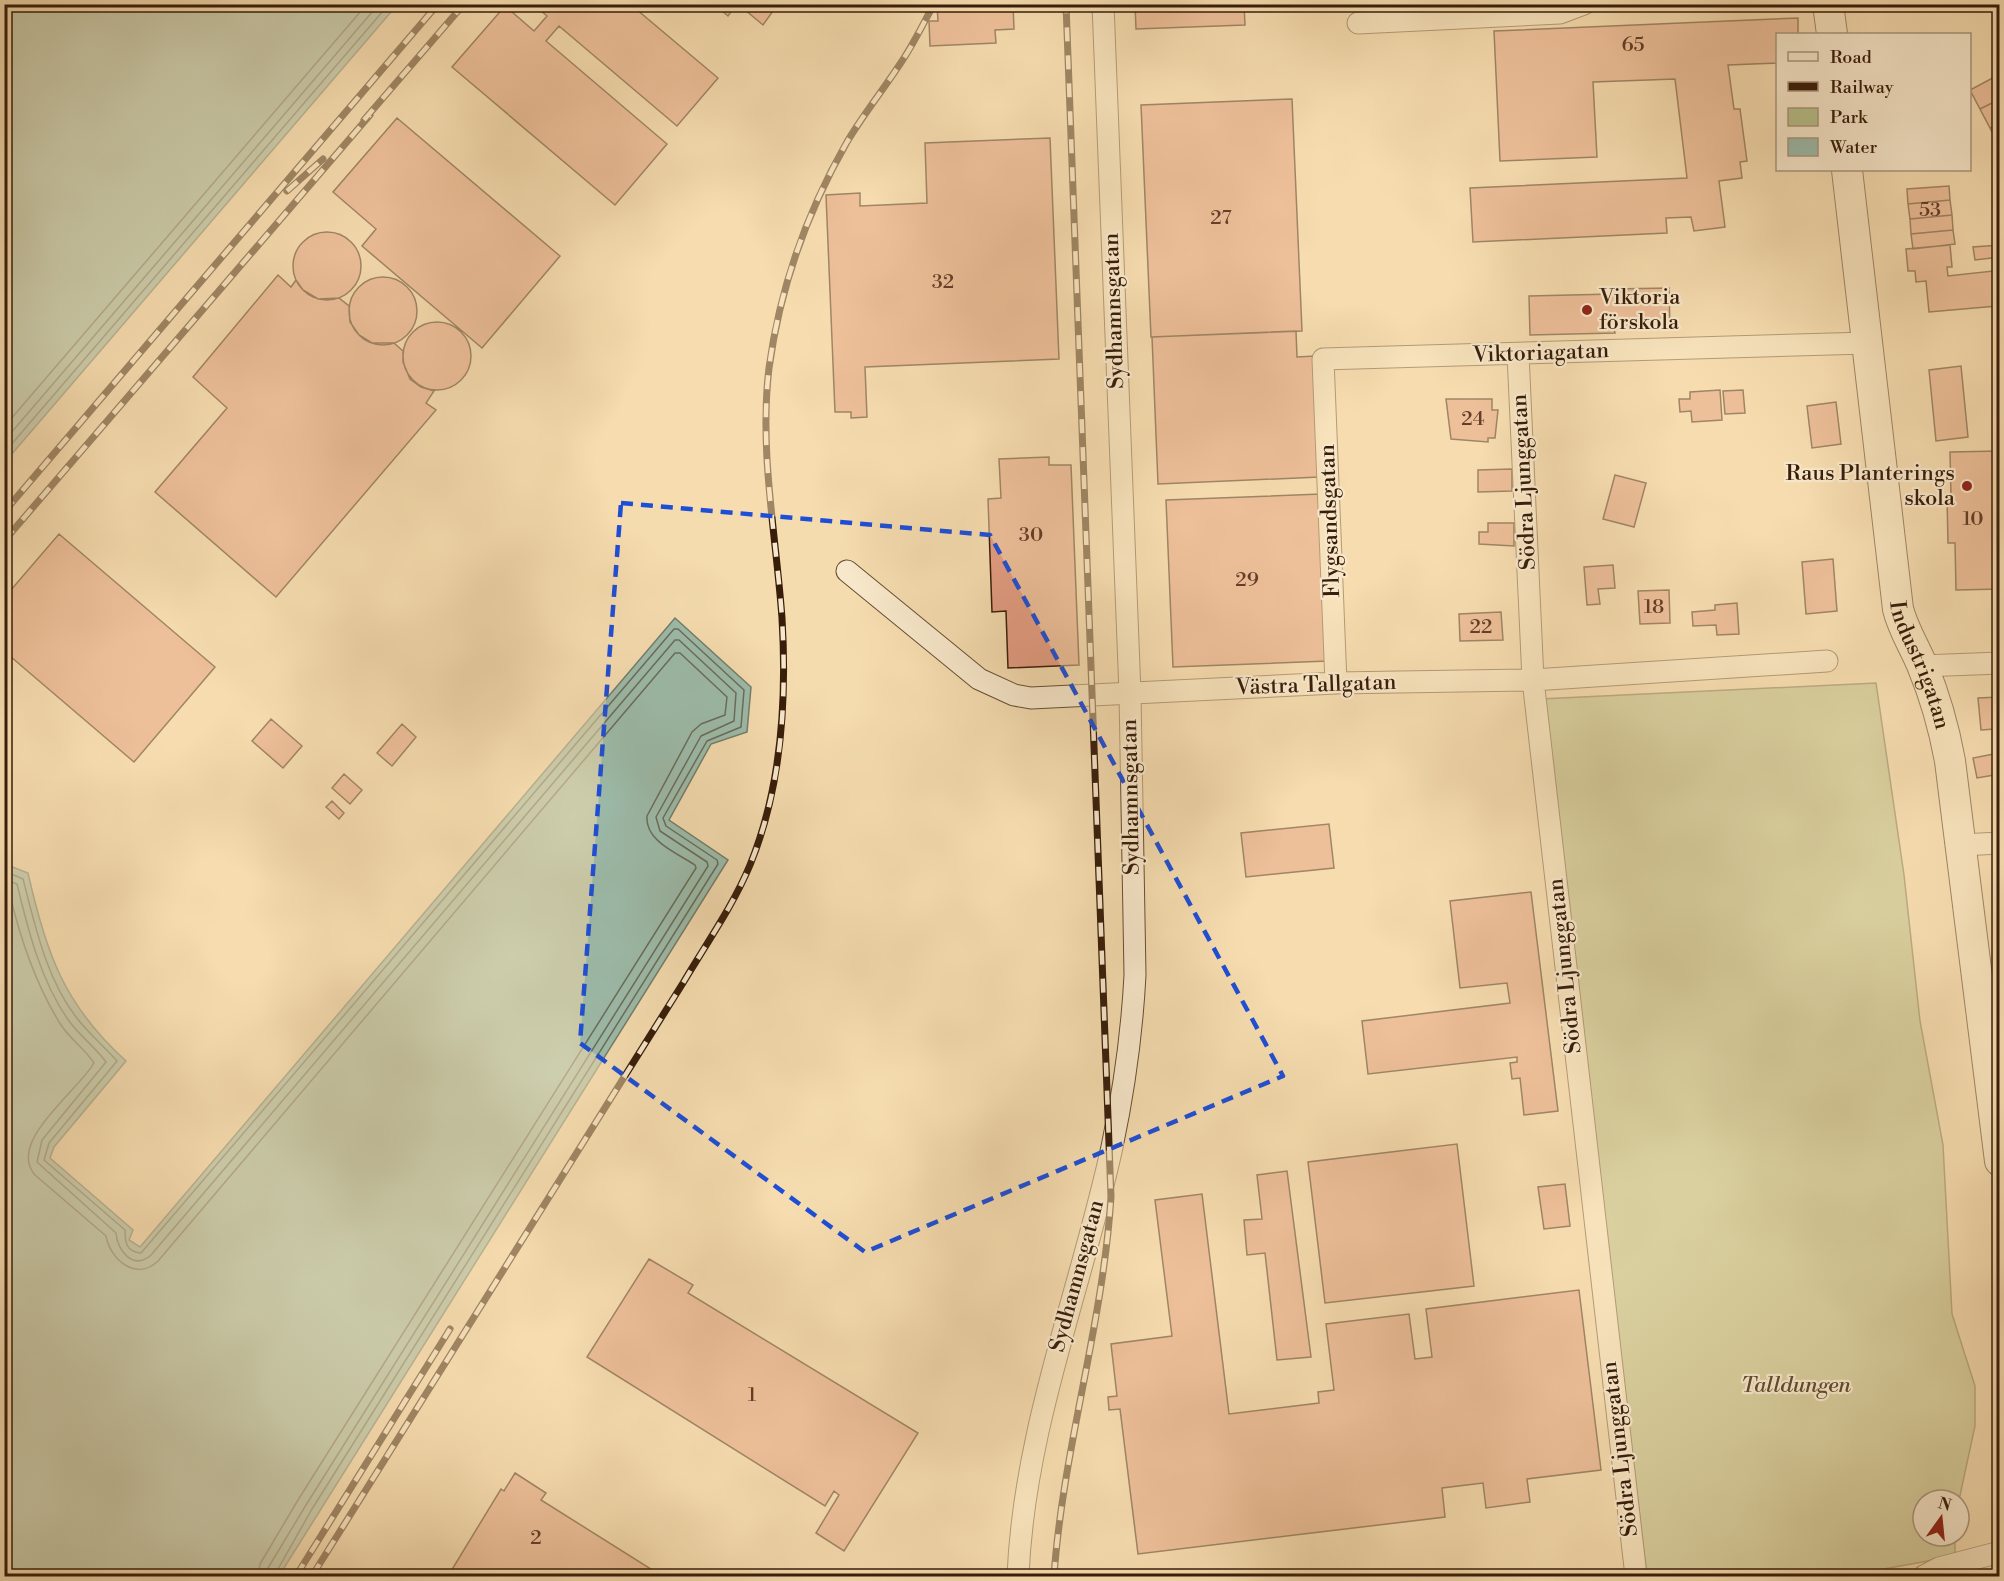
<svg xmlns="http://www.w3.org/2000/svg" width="2004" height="1581" viewBox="0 0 2004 1581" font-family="'Libre Bodoni',serif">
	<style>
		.green { fill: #b8c18d; stroke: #786f4c; stroke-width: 1.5 }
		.water { fill: #9cbcab; stroke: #747c6b; stroke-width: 1.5 }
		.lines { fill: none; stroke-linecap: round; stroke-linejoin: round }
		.shore { stroke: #6a6c5a; stroke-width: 1.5 }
		.building { fill: #e49d82; stroke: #381d0a; stroke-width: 1.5 }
		.street-casing { stroke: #674d33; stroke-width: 23 }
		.secondary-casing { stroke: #381d0a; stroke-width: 32 }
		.street { stroke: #f8e8cb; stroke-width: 21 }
		.secondary { stroke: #f8e8cb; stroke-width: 30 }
		.rail-casing { stroke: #381d0a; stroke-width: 7 }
		.rail { stroke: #f8e8cb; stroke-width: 4.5; stroke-dasharray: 14; stroke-linecap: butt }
		.marked { fill: none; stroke: #1d4ed8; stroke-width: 4.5; stroke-dasharray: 12 8; stroke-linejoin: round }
		.poi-dot { fill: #8f2418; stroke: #f8e8cb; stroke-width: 2 }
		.labels { text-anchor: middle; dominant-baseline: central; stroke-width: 4.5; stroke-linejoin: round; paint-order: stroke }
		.number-label { font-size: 20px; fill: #633d28 }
		.poi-label { font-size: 22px; fill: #381d0a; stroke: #f8e8cb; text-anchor: start }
		.street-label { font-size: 22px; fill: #381d0a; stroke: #f8e8cb }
		.park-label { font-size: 22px; font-style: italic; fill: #5e4e31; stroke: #f8e8cb }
	</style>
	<rect width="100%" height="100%" fill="#f5dcaf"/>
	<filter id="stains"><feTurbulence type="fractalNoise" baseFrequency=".00333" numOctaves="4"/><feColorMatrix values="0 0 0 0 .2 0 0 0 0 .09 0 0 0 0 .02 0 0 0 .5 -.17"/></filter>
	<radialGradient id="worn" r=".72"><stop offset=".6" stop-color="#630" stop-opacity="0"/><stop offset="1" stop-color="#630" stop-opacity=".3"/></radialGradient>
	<!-- green -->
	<path class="green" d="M1442,5V7L1393,9V5Z
		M1876,683L1904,875L1920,1021L1943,1145L1952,1314L1975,1386V1426L1959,1500H1923V1536H1955V1556L1845,1576H1647L1540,699Z"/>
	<!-- water -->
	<path class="water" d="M5,4L397,5L5,462L4,5Z
		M675,618L751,687L747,732L711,744L669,820L728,860L279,1576H5V864L28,873C46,953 64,1005 126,1061L54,1147L50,1158L133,1230L129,1240L140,1247Z"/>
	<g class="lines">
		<!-- shore -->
		<path class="shore" d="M4,427L367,4
			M4,441L379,4
			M4,453L389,4
			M4,871L23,879C35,925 46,978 76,1017C88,1033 104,1046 117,1061L49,1143L44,1160L125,1230C125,1242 126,1252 141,1253L674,629H678L744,690L741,727L707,741L663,818L666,826L717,860L718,864L312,1509L274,1576
			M4,879L17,884C28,930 41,982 69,1021C80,1036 96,1048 106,1062L42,1140L37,1162L116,1233C117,1250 133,1271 151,1255L675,640H679L736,693L734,721L701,736L656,817L660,831L707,862L708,866L306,1505L268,1568L267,1576
			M4,888L9,891C20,938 35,984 61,1025C70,1039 85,1049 94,1063C79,1090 6,1142 35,1175L106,1236C110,1259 136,1282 158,1261L675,653H680L727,697L725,715L701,724L692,732L647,816C645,841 677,853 695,865L696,868L298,1500L260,1564L258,1576"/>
	</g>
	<!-- building -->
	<path class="building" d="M533,4H630L718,78L677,126L559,26L546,41L667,144L615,205L452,67L505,6L534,31L547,16Z
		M714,4H737L728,16Z
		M738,4H778L763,25Z
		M1013,4L1014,29L995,30L996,43L930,46L929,21H938L937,6Z
		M1135,4H1244L1245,25L1136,29Z
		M1798,18V34H1778V63L1728,65L1734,109H1740L1747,161L1740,162L1742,178L1719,181L1725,227L1694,231L1691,217L1666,218L1667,233L1473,242L1470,188L1687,178L1675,79L1593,82L1597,157L1500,161L1494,31Z
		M2000,74V99L1980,109L1970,90Z
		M1292,99L1302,331L1151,337L1141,105Z
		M2000,99V123L1990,128L1980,109Z
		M397,118L560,256L482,348L362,246L376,229L333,192Z
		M2000,123V147L1990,128Z
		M1050,138L1059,359L865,367L867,417L851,418V412H835L826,195L860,193V206L927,203L925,143Z
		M1997,158H2000V180H1999Z
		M1949,186L1950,200L1908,204L1907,189Z
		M1950,200L1952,215L1910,219L1908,204Z
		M1952,215L1953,230L1911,234L1910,219Z
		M1953,230L1955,244L1913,249L1911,234Z
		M293 266a34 34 0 1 1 68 0a34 34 0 1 1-68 0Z
		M1950,245L1952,267H1947L1948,276L1993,271L1997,306L1929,312L1926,281L1916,282L1915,271H1908L1906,249Z
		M2000,245V257L1975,260L1973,247Z
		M2000,265V303H1997L1993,266Z
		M278,275L291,287L296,280L303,290L318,299L339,298L349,306L350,322L359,335L372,343H394L403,351V362L410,379L421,387L434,391L426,403L436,410L276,597L155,492L227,408L193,377Z
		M349 311a34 34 0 1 1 68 0a34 34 0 1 1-68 0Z
		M1669,288L1670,328L1614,329L1615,333L1530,335L1529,296L1613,294V289Z
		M403 356a34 34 0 1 1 68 0a34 34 0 1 1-68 0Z
		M1296,331L1297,357L1315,356L1319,477L1158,484L1152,337Z
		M1961,366L1968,437L1936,441L1929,370Z
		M1720,390L1722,420L1692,422L1691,411L1680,412L1679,399H1690V392Z
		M1743,390L1745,413L1725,414L1723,391Z
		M1446,399H1492V410H1498L1495,438H1488V442L1451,439Z
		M1836,402L1841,444L1812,448L1807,406Z
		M2000,451V589L1956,590L1955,543H1948L1947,496H1951L1950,452Z
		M1049,457V465H1071L1079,665L1008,668L1006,611L992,612L988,499L1001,498L999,459Z
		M1512,469V491L1478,492V470Z
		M1615,475L1646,483L1634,527L1603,519Z
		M1321,494L1328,661L1173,667L1166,500Z
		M1488,523H1514V546L1479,544V532H1488Z
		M59,534L215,667L134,762L4,651V598Z
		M1833,559L1837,611L1806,614L1802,562Z
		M1613,565L1615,588L1598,589L1600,604L1587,605L1584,567Z
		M1669,590L1670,623L1640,624L1638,591Z
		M1737,603L1739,634L1717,635L1716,625L1693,626L1692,612L1715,610V605Z
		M1501,612L1503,640L1460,641L1459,614Z
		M2000,697V720H1995V729L1981,730L1978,698Z
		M271,719L302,746L283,768L252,741Z
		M402,724L416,737L392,766L377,753Z
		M1999,753L2000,774L1977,778L1973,758Z
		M344,774L362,790L350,804L332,788Z
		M2000,790V815L1996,791Z
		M332,801L344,813L339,819L326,807Z
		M1329,824L1334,868L1246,877L1241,833Z
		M1531,892L1558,1111L1524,1115L1520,1078L1512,1079L1510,1063L1517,1062V1057L1368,1074L1362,1021L1510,1003L1507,983L1460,988L1450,901Z
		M1457,1144L1474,1286L1325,1303L1308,1162Z
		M1287,1171L1311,1357L1277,1360L1265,1253L1247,1255L1244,1220L1262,1219L1257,1175Z
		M1565,1184L1570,1226L1544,1229L1538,1187Z
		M1202,1194L1229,1414L1319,1403L1318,1392L1334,1390L1326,1324L1409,1314L1415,1359L1432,1357L1426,1309L1579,1290L1601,1470L1527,1479L1530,1502L1486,1508L1483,1483L1442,1488L1445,1517L1138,1554L1120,1409L1109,1410L1108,1397L1117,1396L1111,1344L1172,1336L1155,1200Z
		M649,1259L693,1285L688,1293L918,1433L844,1551L816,1533L839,1495L834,1491L825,1506L587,1357Z
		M515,1473L546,1493L541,1500L662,1576H448L501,1489L504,1491Z"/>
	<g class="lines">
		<defs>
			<path id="street" d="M1358,23L1560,13L1584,4
				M1518,354L1533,680L1636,1576
				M847,571L979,679L1014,695L1031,698L1336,683L1533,680L1827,661
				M1922,666L2000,663
				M1336,683L1323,359L1867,343
				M1961,845L2000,843
				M1018,1576C1024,1428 1081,1290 1112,1147C1124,1090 1132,1033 1135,975L1130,693L1103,4
				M1924,1576L1939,1568L2000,1552"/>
			<g id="secondary">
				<path d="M1828,4L1832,34"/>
				<path id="s1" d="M1847,170L1898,609C1903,629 1914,646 1922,665C1935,696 1944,728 1950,761L2000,1161"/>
			</g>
		</defs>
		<!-- street casing -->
		<use href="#street" class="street-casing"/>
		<!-- secondary casing -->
		<use href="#secondary" class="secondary-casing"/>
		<!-- street -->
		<use href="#street" class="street"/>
		<!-- secondary -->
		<use href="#secondary" class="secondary"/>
		<defs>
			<path id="rail" d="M364,120L464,4
				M287,191L323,159
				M4,512L438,4
				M4,541L370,115
				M296,1576L450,1329
				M312,1576L683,983C706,944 733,906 750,865C782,787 787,701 782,618C776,534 759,451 769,368C780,287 807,212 847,142C863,115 883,90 900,64C913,45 923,24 934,4
				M1054,1576C1063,1448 1103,1325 1111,1197L1066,4"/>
		</defs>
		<!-- rail casing -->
		<use href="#rail" class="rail-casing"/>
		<!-- rail -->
		<use href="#rail" class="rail"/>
	</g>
	<!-- marked area -->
	<path d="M0 0H2004V1581H0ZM621,503L990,535L1283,1076L865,1252L580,1043Z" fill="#f5dcaf" fill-opacity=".55" fill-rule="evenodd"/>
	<path class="marked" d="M621,503L990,535L1283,1076L865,1252L580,1043Z"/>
	<!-- markers -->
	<g class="poi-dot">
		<circle cx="1587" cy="310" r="6"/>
		<circle cx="1967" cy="486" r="6"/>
	</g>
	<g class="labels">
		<!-- number labels -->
		<g class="number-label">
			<text x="1633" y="45">65</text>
			<text x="1930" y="210">53</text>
			<text x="1221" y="218">27</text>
			<text x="943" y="282">32</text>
			<text x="1473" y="419">24</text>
			<text x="1973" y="519">10</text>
			<text x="1031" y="535">30</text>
			<text x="1247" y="580">29</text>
			<text x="1654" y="607">18</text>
			<text x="1481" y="627">22</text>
			<text x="752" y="1395">1</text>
			<text x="536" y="1538">2</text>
		</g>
		<!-- poi labels -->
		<g class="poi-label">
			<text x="1599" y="297">Viktoria<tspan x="1599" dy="25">förskola</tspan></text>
			<text x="1955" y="473" text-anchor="end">Raus Planterings<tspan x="1955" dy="25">skola</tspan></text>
		</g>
		<!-- street labels -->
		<g class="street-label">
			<text transform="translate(1114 311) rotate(-92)">Sydhamnsgatan</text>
			<text transform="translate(1541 353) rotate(-2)">Viktoriagatan</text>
			<text transform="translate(1524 482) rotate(-93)">Södra Ljunggatan</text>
			<text transform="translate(1330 521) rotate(-92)">Flygsandsgatan</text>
			<text stroke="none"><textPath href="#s1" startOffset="502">Industrigatan</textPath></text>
			<text transform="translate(1316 685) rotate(-2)">Västra Tallgatan</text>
			<text transform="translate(1131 797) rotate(-91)">Sydhamnsgatan</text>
			<text transform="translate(1565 966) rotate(-96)">Södra Ljunggatan</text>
			<text transform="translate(1077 1276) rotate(-75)">Sydhamnsgatan</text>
			<text transform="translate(1620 1449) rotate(-97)">Södra Ljunggatan</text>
		</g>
		<!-- park labels -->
		<g class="park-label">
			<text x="1796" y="1385">Talldungen</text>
		</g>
	</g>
	<!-- margin -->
	<rect width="2004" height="1581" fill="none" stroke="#f5dcaf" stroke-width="24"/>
	<rect x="6" y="6" width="1992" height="1569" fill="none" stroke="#381d0a" stroke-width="3"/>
	<rect x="12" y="12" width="1980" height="1557" fill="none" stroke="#381d0a" stroke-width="1.5"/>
	<!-- legend -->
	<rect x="1776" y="33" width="195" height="138" fill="#f8e8cb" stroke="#ab977e" stroke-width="1.5"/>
	<rect x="1788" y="52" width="30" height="9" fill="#f8e8cb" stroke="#ab977e" stroke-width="1.5"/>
	<text x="1830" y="63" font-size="18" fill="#381d0a">Road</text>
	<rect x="1788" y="82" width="30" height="9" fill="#381d0a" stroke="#ab977e" stroke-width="1.5"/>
	<text x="1830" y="93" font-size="18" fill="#381d0a">Railway</text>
	<rect x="1788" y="108" width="30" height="18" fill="#b8c18d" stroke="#ab977e" stroke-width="1.5"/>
	<text x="1830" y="123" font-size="18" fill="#381d0a">Park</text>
	<rect x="1788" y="138" width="30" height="18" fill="#9cbcab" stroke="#ab977e" stroke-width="1.5"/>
	<text x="1830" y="153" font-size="18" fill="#381d0a">Water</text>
	<!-- north arrow -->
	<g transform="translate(1941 1518) rotate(15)"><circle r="28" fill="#f8e8cb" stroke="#ab977e" stroke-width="1.5"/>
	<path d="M0-4.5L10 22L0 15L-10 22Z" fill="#8f2418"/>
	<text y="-9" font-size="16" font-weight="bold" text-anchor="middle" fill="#381d0a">N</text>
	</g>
	<rect width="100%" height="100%" filter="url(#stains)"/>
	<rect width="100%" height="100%" fill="url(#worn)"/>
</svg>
